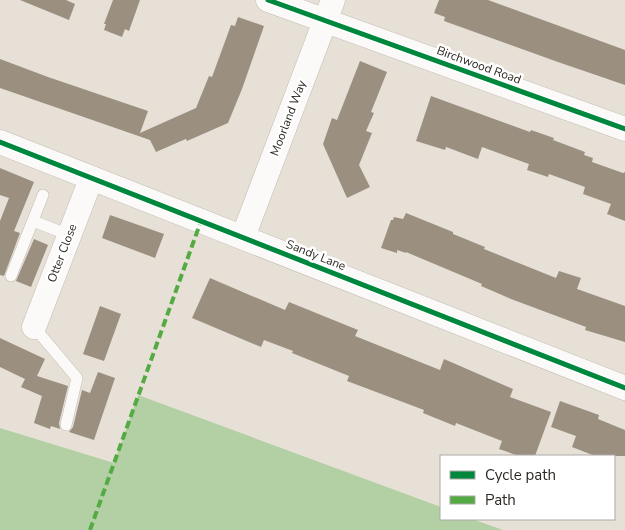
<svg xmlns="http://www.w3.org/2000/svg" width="625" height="530" viewBox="0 0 625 530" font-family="'Nunito Sans',sans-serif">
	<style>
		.forest { fill: #b3d0a4 }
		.building { fill: #9b9080 }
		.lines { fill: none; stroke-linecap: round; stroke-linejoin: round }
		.lane-casing { stroke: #c1bcb4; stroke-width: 12 }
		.street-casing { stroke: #c1bcb4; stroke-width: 25 }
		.lane { stroke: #fbfaf9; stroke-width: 11 }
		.street { stroke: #fbfaf9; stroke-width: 24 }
		.quiet { stroke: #54aa43; stroke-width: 4; stroke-dasharray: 8 4; stroke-linecap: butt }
		.cycleway-casing { stroke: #fff; stroke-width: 8 }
		.cycleway { stroke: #00873e; stroke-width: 5 }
		.labels { text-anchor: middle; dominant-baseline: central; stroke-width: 5; stroke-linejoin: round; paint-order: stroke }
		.street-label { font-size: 12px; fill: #2d2822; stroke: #fff }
	</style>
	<rect width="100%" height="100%" fill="#e7e0d6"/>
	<!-- forest -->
	<path class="forest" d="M138,395L441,507V519H472L503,530H0V428L114,463Z"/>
	<!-- building -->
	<path class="building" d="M20,0H66L75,4L69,20Z
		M113,0H140L129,31L125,29L122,37L104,30L106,24H104Z
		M439,0H488L625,50V85L555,61L444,21L445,17L434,13Z
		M238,17L264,26L242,89L228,123L187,141L186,139L181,141L156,152L150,140L0,88V59L48,77L148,111L140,133L196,108L209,76L212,77L231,25L235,26Z
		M360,61L387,72L371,112L374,113L366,131L372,133L359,165L370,187L347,198L323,144L332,118L337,120Z
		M431,96L530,132L531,130L554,138L553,140L585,152L584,155L593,158L592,162L623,173L625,172V221L607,214L611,204L583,194L585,187L549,174L548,177L527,170L529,164L482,147L478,159L446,147L445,150L416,141Z
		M0,168L34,182L14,231L20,233L4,276L0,275V221L9,198L0,195Z
		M406,213L453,232V234L485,247L484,249L556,278L559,271L581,278L577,289L625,306V342L585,330L586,327L511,299L481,286L482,284L406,252V253L397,250V253L381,248L391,220H393L394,217L403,219Z
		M110,215L164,234L155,258L102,238Z
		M34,239L48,245L31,287L16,281Z
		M210,278L285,310L289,302L358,330L355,336L440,370L444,359L513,389L510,397L551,412L535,456H519L499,449L502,441L456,423L455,426L423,413L424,410L347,381L349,376L292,353L293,351L264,340L261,347L192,318Z
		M100,306L121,314L104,361L83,354Z
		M0,338L45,359L37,376L68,386L59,423L60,429L51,426L50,429L34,423L42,396L21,387L25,379L0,367Z
		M98,372L115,378L94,440L69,432L73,427L82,390L90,393Z
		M560,401L599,415L598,419L625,430V456H595L572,447L576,436L551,427Z"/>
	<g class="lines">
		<defs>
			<path id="lane" d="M33,221L69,235
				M11,276L43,195
				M34,327L77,378L66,425"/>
			<path id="street" d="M268,0L625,129
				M0,142L625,388
				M243,237L333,0
				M34,327L91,179"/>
		</defs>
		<!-- lane casing -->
		<use href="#lane" class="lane-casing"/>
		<!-- street casing -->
		<use href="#street" class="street-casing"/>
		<!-- lane -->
		<use href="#lane" class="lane"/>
		<!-- street -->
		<use href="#street" class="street"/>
		<!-- quiet -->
		<path class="quiet" d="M90,530L201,221"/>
		<defs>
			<path id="cycleway" d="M268,0L625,129
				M0,142L625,388"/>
		</defs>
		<!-- cycleway casing -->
		<use href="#cycleway" class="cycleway-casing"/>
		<!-- cycleway -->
		<use href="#cycleway" class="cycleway"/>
	</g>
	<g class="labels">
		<!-- street labels -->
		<g class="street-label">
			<text transform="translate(479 65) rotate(20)">Birchwood Road</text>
			<text transform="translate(288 118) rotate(-69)">Moorland Way</text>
			<text transform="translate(62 253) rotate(-69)">Otter Close</text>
			<text transform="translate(316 255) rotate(22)">Sandy Lane</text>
		</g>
	</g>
	<!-- legend -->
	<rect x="440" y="455" width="175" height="65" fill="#ffffff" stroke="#aba9a7"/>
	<rect x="450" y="471" width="25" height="8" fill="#00873e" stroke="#aba9a7"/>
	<text x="485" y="480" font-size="15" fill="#2d2822">Cycle path</text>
	<rect x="450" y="496" width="25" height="8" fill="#54aa43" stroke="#aba9a7"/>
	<text x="485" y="505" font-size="15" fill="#2d2822">Path</text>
</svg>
